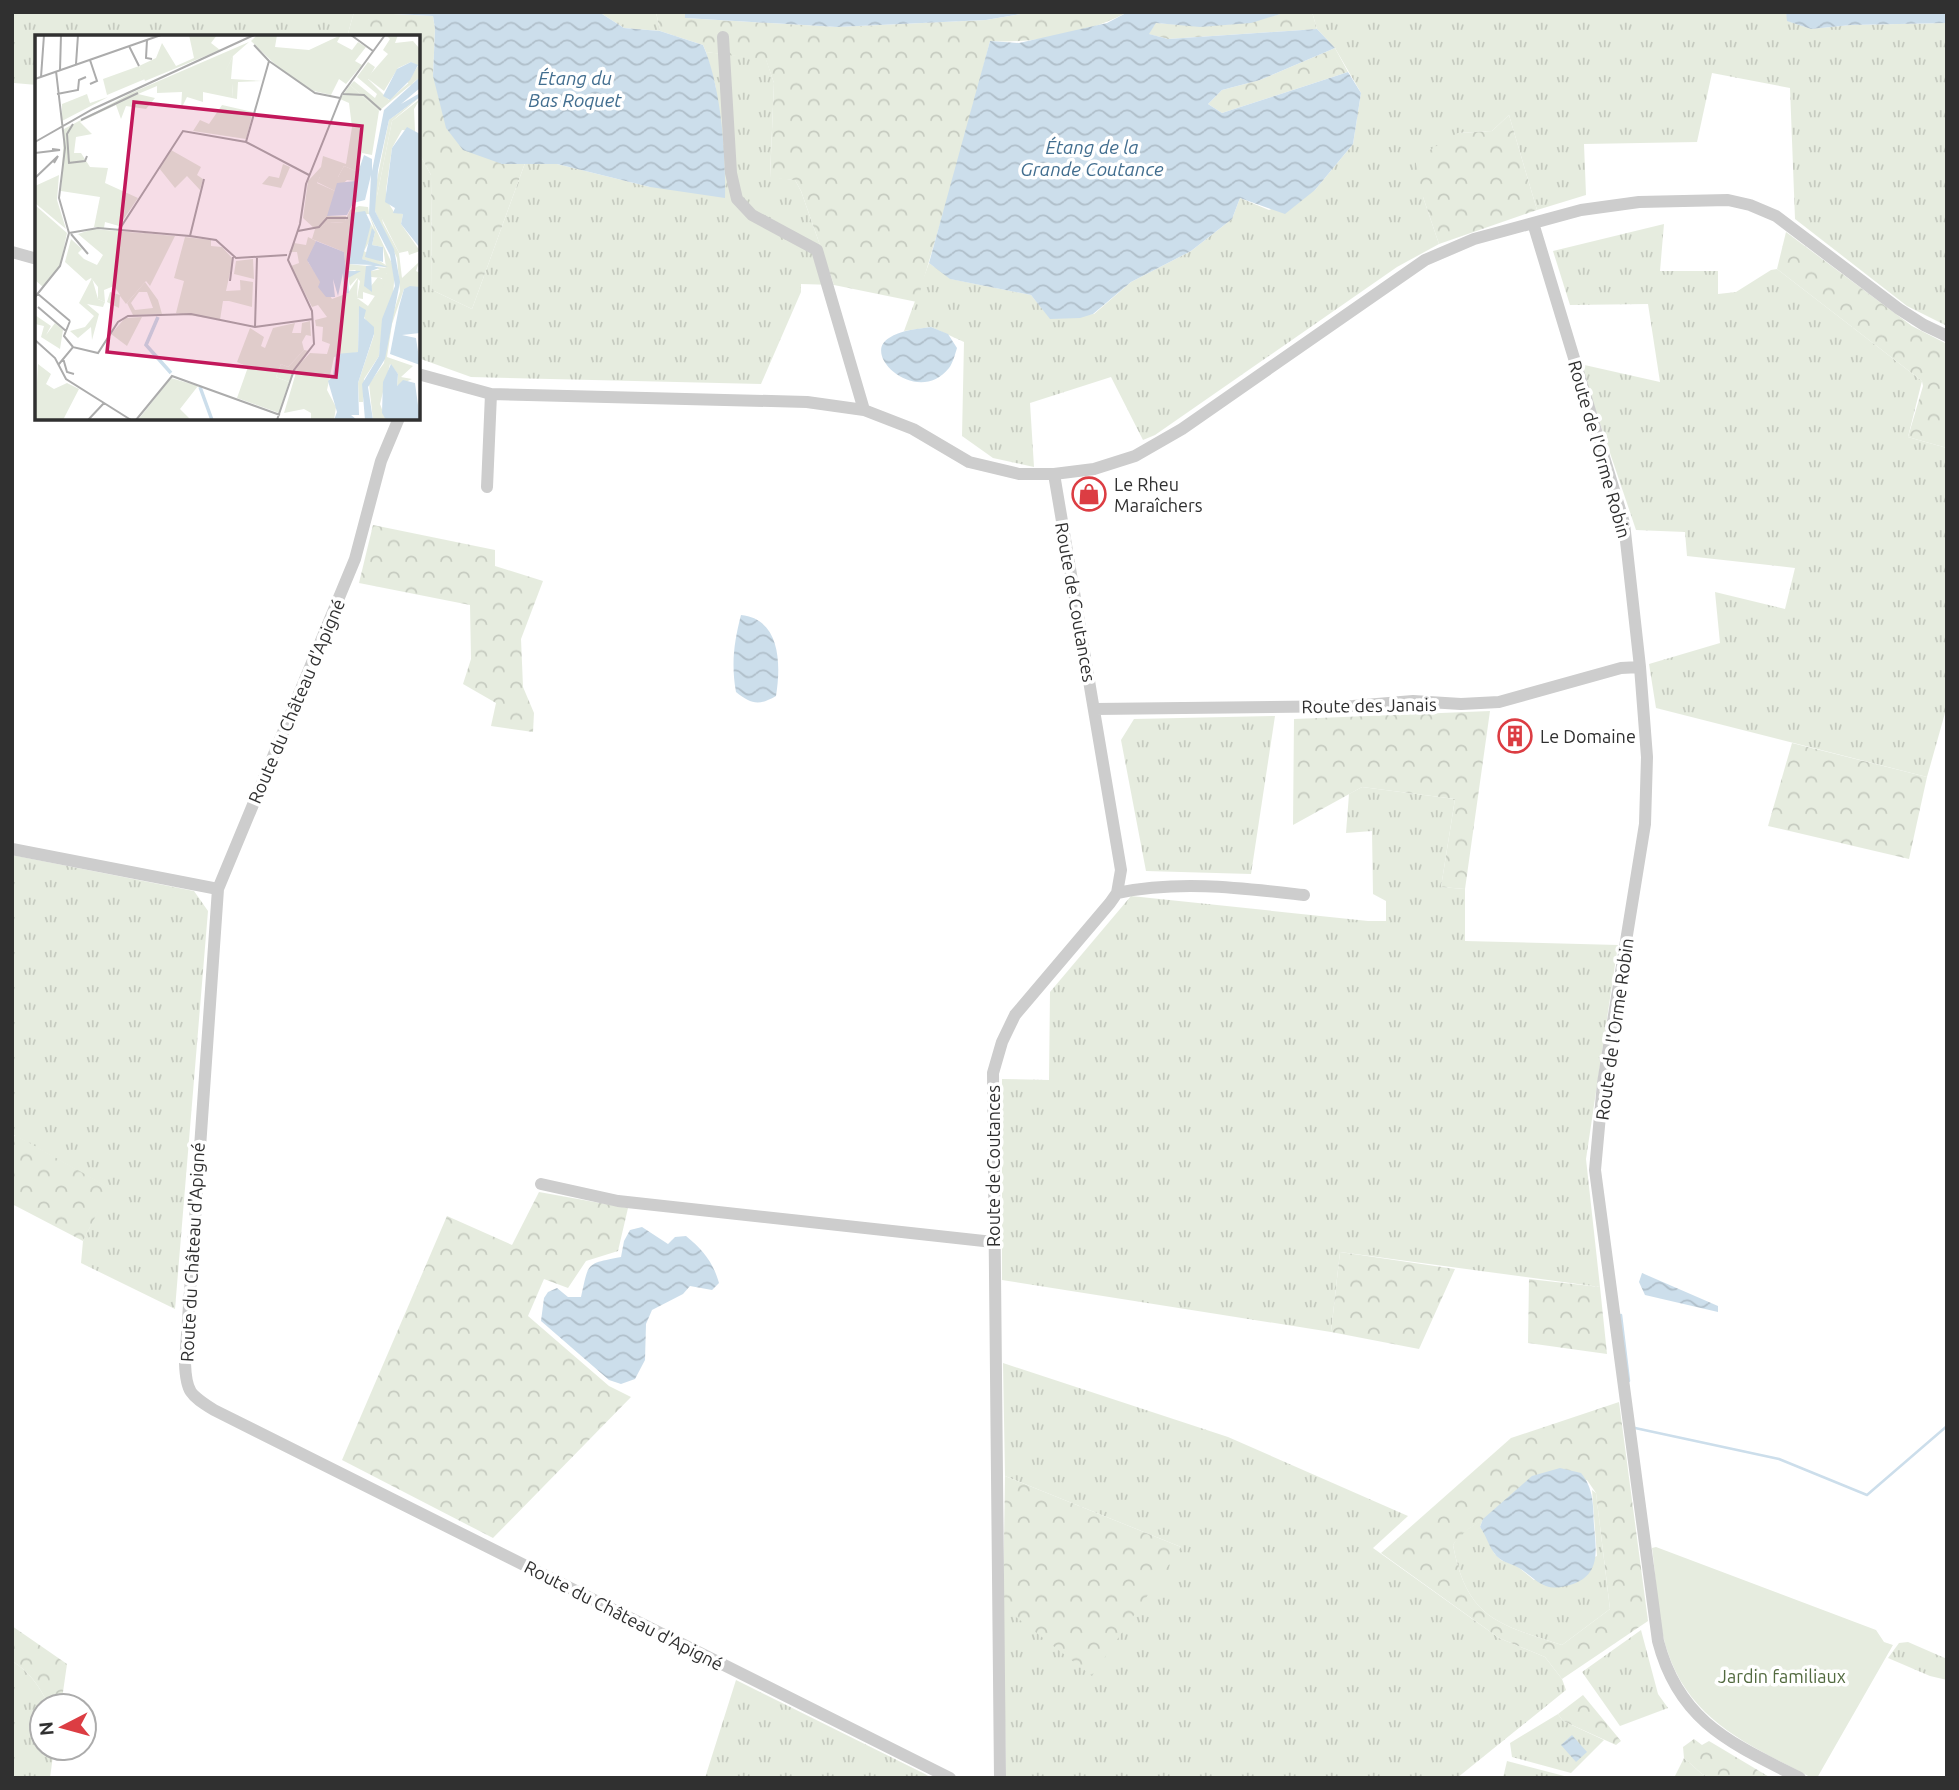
<svg xmlns="http://www.w3.org/2000/svg" width="1959" height="1790" viewBox="0 0 1959 1790" font-family="Ubuntu,sans-serif">
	<style>
		.grass { fill: url(#grass-tufts) }
		.forest { fill: url(#forest-crowns); fill-rule: evenodd }
		.green { fill: #e6ecdf }
		.water { fill: url(#water-waves) }
		.lines { fill: none; stroke-linecap: round; stroke-linejoin: round }
		.stream { stroke: #ccdeeb; stroke-width: 2.5 }
		.minor { stroke: #cdcdcd; stroke-width: 12 }
		.labels { text-anchor: middle; dominant-baseline: central; stroke-width: 7; stroke-linejoin: round; paint-order: stroke }
		.street-label { font-size: 18px; fill: #303030; stroke: #fff }
		.poi-label { font-size: 18px; fill: #303030; stroke: #fff; text-anchor: start }
		.park-label { font-size: 18px; fill: #526a3f; stroke: #fff }
		.water-label { font-size: 19px; font-style: italic; fill: #426e8f; stroke: #fff }
		.inset-river { fill: none; stroke: #ccdeeb; stroke-width: 3.5 }
		.inset-road { fill: none; stroke: #acacac; stroke-width: 2 }
		.view { fill: #c2185b; fill-opacity: 0.15; stroke: #c2185b; stroke-width: 3.5 }
		.inset-edge { fill: none; stroke: #303030; stroke-width: 3.5 }
	</style>
	<defs>
		<pattern id="grass-tufts" width="24" height="20" patternUnits="userSpaceOnUse" patternTransform="scale(1.75)"><rect width="24" height="20" fill="#e6ecdf"/><path d="M3 7l-1-3M5 7V3M7 7l1-3M15 17l-1-3M17 17v-4M19 17l1-3" fill="none" stroke="#c6cbc0"/></pattern>
		<pattern id="forest-crowns" width="20" height="18" patternUnits="userSpaceOnUse" patternTransform="scale(1.75)"><rect width="20" height="18" fill="#e6ecdf"/><path d="M2 6a3 3 0 1 1 6 0M12 15a3 3 0 1 1 6 0" fill="none" stroke="#c6cbc0"/></pattern>
		<pattern id="water-waves" width="16" height="10" patternUnits="userSpaceOnUse" patternTransform="scale(1.75)"><rect width="16" height="10" fill="#ccdeeb"/><path d="M0 5q4-4 8 0t8 0" fill="none" stroke="#b0bfca"/></pattern>
	</defs>
	<rect width="100%" height="100%" fill="#fff"/>
	<!-- grass -->
	<path class="grass" d="M12,12H354L347,37H37V85L14,83L12,86Z
		M599,12H656L660,31L624,28Z
		M1312,12H1786L1788,21L1811,29L1851,25L1947,23V326L1907,306L1795,219L1790,88L1712,73L1697,142L1584,144L1586,195L1537,210L1509,115L1492,131L1458,133L1423,197L1439,244L1397,267L1155,435L1143,440L1111,377L1030,403L1034,467L993,458L962,436L964,342L931,327L904,331L929,263L951,279L1031,295L1050,318L1094,314L1131,282L1191,251L1232,219L1240,198L1269,210L1315,190L1353,144L1361,93L1335,48L1317,29Z
		M706,52L766,59L774,83L770,177L795,180L801,191L834,285L801,284V292L761,384L471,377L418,358V151L431,175L432,290L472,309L525,163L557,164L650,187L716,88Z
		M1664,224L1660,271H1718V294L1736,292L1771,270L1777,269L1922,381L1908,437L1947,448V706L1927,777L1656,708L1649,664L1720,643L1715,592L1785,609L1795,568L1687,556L1685,532L1636,530L1580,364L1660,382L1648,304L1570,305L1553,251Z
		M1275,716L1251,874L1146,871L1121,740L1134,719Z
		M1362,787L1455,799L1441,887L1465,889V941L1618,945L1586,1159L1600,1287L1340,1252L1331,1332L1002,1280V1079L1049,1080L1050,992L1131,896L1368,921H1386V901L1373,894L1372,831L1346,833L1349,794Z
		M12,855L194,891L208,911L175,1309L81,1263L83,1241L109,1188L12,1134Z
		M1003,1363L1228,1437L1408,1516L1373,1548L1499,1638L1545,1657L1562,1679L1566,1690L1457,1778H1006L1003,1607L1181,1547L1005,1476Z
		M1592,1490L1596,1493L1610,1609L1562,1645C1498,1624 1467,1619 1453,1545L1459,1535L1483,1519L1480,1527L1488,1538L1494,1553L1501,1560L1517,1566L1534,1580L1597,1556Z
		M1641,1630L1658,1694L1668,1708L1620,1726L1582,1672Z
		M1908,1642L1947,1659V1680L1930,1676L1888,1658L1899,1643Z
		M12,1661C30,1672 40,1687 49,1706H42V1748H54L50,1778H12Z
		M736,1680L925,1774L931,1778H705Z
		M1558,1714L1563,1721L1604,1740L1571,1773L1512,1757L1510,1743Z
		M1684,1758L1702,1774L1711,1778H1674Z
		M1507,1761L1572,1778H1503Z"/>
	<!-- forest -->
	<path class="forest" d="M354,12L433,16L435,29L433,76L502,164L525,163L472,309L432,290L431,175L418,151V37H347Z
		M656,12H685V18L837,27L986,20L1032,12H1128C1089,33 1033,44 990,41L963,146L917,302L834,285L801,191L795,180L770,178L774,83L766,60L706,52L703,45L660,31Z
		M1287,12H1312L1317,29L1168,39L1148,34L1156,23C1207,27 1238,27 1287,12Z
		M1335,48L1348,72L1222,113L1208,104L1222,90L1260,80Z
		M1509,115L1537,210L1439,244L1423,197L1415,159L1458,133L1492,131Z
		M1786,232L1912,326L1947,344V448L1908,437L1923,386L1922,381L1777,269Z
		M373,525L495,550V566L543,581L521,639L523,687L534,713L533,732L491,726L496,703L463,684L471,659L470,605L359,583Z
		M1490,711L1465,889L1441,887L1455,799L1362,787L1293,825L1294,719Z
		M1792,743L1927,777L1909,859L1768,826Z
		M15,1135L110,1188L83,1241L12,1204V1140Z
		M539,1192L628,1208L618,1251L586,1261L568,1288L544,1279L528,1316L609,1386L631,1397L493,1538L342,1460L447,1216L512,1245Z
		M1340,1252L1455,1269L1419,1349L1331,1332Z
		M1529,1279L1600,1287L1607,1354L1528,1343Z
		M1619,1402L1648,1621L1562,1679L1545,1657L1499,1638L1381,1553L1511,1438ZM1587,1480L1596,1493L1610,1609L1562,1645C1498,1624 1467,1619 1453,1545C1473,1513 1551,1494 1587,1480Z
		M1005,1476L1181,1547L1092,1676L1003,1607Z
		M12,1626L67,1664L61,1706H49C40,1687 30,1672 12,1661Z
		M1583,1695L1621,1741L1616,1745L1563,1721L1558,1714Z
		M1694,1739L1702,1745L1709,1741L1771,1778H1711L1702,1774L1684,1758L1683,1747Z"/>
	<!-- green -->
	<path class="green" d="M1656,1547L1876,1630L1884,1642L1893,1645L1817,1778H1812C1750,1745 1690,1722 1667,1650C1658,1623 1656,1577 1652,1548Z"/>
	<!-- water -->
	<path class="water" d="M358,12H599L624,28L660,31L703,45C721,86 726,153 725,198L650,187L557,164H502L463,150L446,128L433,76L435,29L433,16Z
		M685,12H1032L986,20L837,27L685,18Z
		M1128,12H1287L1251,23L1200,27L1156,23L1149,34L1168,39L1317,29L1335,48L1260,80L1222,90L1208,104L1222,113L1348,72L1361,93L1353,144L1315,190L1285,214L1240,198L1232,219L1191,251L1131,282L1093,314L1080,318L1050,319L1031,295L950,279L929,263L990,41L1019,43L1107,23Z
		M1786,12H1947V23L1851,25L1811,29L1787,21Z
		M931,327L948,334L957,348C955,354 953,363 949,368C918,407 860,355 889,338C901,330 917,329 931,327Z
		M741,615C781,619 781,665 776,696C759,706 751,704 736,692C731,664 734,642 741,615Z
		M642,1227L668,1244L675,1237L686,1236C703,1250 713,1262 719,1283L712,1290L690,1286L683,1294L652,1310L646,1324L645,1360L635,1379L621,1384L609,1380L541,1321L544,1298L548,1292L557,1288L568,1297H581C589,1262 585,1264 621,1257L624,1241L630,1230Z
		M1642,1273L1718,1306V1312L1645,1295L1639,1282Z
		M1560,1468L1581,1473C1594,1489 1593,1505 1594,1525C1596,1550 1601,1574 1573,1584C1565,1587 1554,1589 1546,1586C1535,1582 1529,1574 1519,1568C1513,1564 1505,1563 1500,1559C1490,1552 1487,1536 1480,1527L1483,1519L1532,1476Z
		M1572,1735L1587,1752L1576,1762L1561,1745Z"/>
	<g class="lines">
		<!-- stream -->
		<path class="stream" d="M1621,1315L1629,1381
			M1635,1428L1779,1459L1867,1495L1947,1426"/>
		<!-- minor -->
		<path class="minor" d="M723,37L731,173L737,199L752,215L817,250L864,410
			M1533,223L1624,523L1640,667L1647,757L1645,824L1603,1083L1595,1170L1658,1641C1679,1722 1731,1743 1800,1778
			M12,252L37,259
			M418,374L491,394L807,402L864,410L913,429L969,462L1019,474H1054L1094,469L1135,456L1182,429L1425,260L1474,239L1581,210L1639,202L1728,200L1750,205L1776,216L1899,309L1924,325L1947,336
			M399,418L381,461L355,559L218,889L185,1363C186,1392 190,1395 214,1410L950,1778
			M487,487L491,394
			M1095,709L1353,706L1413,701L1461,704L1499,702L1621,668L1640,667
			M12,849L218,889
			M1117,893C1180,880 1241,888 1304,895
			M541,1184L618,1201L993,1242
			M1000,1778L993,1073L1002,1042L1015,1015L1110,903L1117,893L1121,870L1054,474"/>
	</g>
	<!-- icons -->
	<defs>
		<symbol id="shop-ring" viewBox="-11 -11 22 22"><circle r="9.5" fill="#fff" stroke="#dc3d43" stroke-width="1.5"/><path d="M-5-2.5h2.3a2.7 3.5 0 0 1 5.4 0H5L5.5 6h-11ZM-1.5-2.5h3a1.5 2.3 0 0 0-3 0Z" fill="#dc3d43"/></symbol>
		<symbol id="building-ring" viewBox="-11 -11 22 22"><circle r="9.5" fill="#fff" stroke="#dc3d43" stroke-width="1.5"/><path d="M-4-6H4V6H1V3H-1V6H-4ZM-2.5-4.3h1.7v1.8h-1.7ZM.8-4.3h1.7v1.8H.8ZM-2.5-1h1.7V.8h-1.7ZM.8-1h1.7V.8H.8Z" fill="#dc3d43"/></symbol>
	</defs>
	<g fill-rule="evenodd">
		<use href="#shop-ring" x="1070" y="475" width="38" height="38"/>
		<use href="#building-ring" x="1496" y="717" width="38" height="38"/>
	</g>
	<g class="labels">
		<!-- street labels -->
		<g class="street-label">
			<text transform="translate(1600 449) rotate(74)">Route de l'Orme Robin</text>
			<text transform="translate(1076 602) rotate(80)">Route de Coutances</text>
			<text transform="translate(296 701) rotate(-67)">Route du Château d'Apigné</text>
			<text transform="translate(1369 705) rotate(-1)">Route des Janais</text>
			<text transform="translate(1614 1029) rotate(-82)">Route de l'Orme Robin</text>
			<text transform="translate(993 1166) rotate(-90)">Route de Coutances</text>
			<text transform="translate(192 1252) rotate(-87)">Route du Château d'Apigné</text>
			<text transform="translate(624 1615) rotate(27)">Route du Château d'Apigné</text>
		</g>
		<!-- poi labels -->
		<g class="poi-label">
			<text x="1114" y="484">Le Rheu<tspan x="1114" dy="21">Maraîchers</tspan></text>
			<text x="1540" y="736">Le Domaine</text>
		</g>
		<!-- park labels -->
		<g class="park-label">
			<text x="1782" y="1676">Jardin familiaux</text>
		</g>
		<!-- water labels -->
		<g class="water-label">
			<text x="575" y="78">Étang du<tspan x="575" dy="22">Bas Roquet</tspan></text>
			<text x="1092" y="147">Étang de la<tspan x="1092" dy="22">Grande Coutance</tspan></text>
		</g>
	</g>
	<!-- overview -->
	<g transform="translate(35 35)">
		<rect width="385" height="385" fill="#fff"/>
		<path d="M222,0H242L240,12L274,15L306,0L302,7L317,15L323,7L331,12L320,26L327,30L311,49L304,44L296,60L279,56L247,36L216,6ZM351,0H363L360,8L378,6L385,14V38L376,51L372,47L383,31L376,27L363,33L349,56L332,43L353,19L348,15L355,4ZM214,7L198,21L185,48H198L197,63L168,57V67L152,62L146,74L147,57L122,58V51L103,59L120,63L111,74L91,71L86,84L81,70L45,87L57,99L41,102L39,118H46L55,132L73,133L70,148L103,163L84,191L70,187L69,193L59,192L65,162L26,156L29,94L96,58ZM104,31L110,44L72,60L68,44ZM315,50L344,76L337,120L327,118L321,136L309,131L303,142H285L282,148L300,156L293,181H311L310,188L295,187L280,194L268,183L273,146L286,132L288,121L311,129L317,92L314,68L305,64ZM385,62L357,86L342,161L348,188L364,218L367,243L384,227L381,236L385,238V252L369,254L357,289L352,322L378,331L366,342L377,344L362,351L363,339L355,329L345,369L351,385H338L334,349L349,328L353,296L365,256L362,223L340,176L339,160L354,85ZM187,70L218,77L211,104L158,96L165,85L174,89ZM24,140L22,165L31,194L0,168V151ZM0,170L32,198L25,231L8,252L0,245ZM334,179L360,235L358,260L348,287H332L324,273L323,317L299,322L292,355L301,372L299,385H276V378L269,374L249,378L263,331L275,318L292,319L295,309L287,306L288,292L281,291L280,285L292,282L283,270L277,272L256,231L264,228L262,217H254L259,208L271,210L273,202L281,206L273,227L297,264L313,258L323,243L322,263L333,271L348,249L347,243L336,242V236L348,234L352,239L348,212L337,210L340,197ZM58,194L140,201L115,251L111,246L91,269L85,261L84,273L72,267L75,257L85,260L79,251L69,255L70,267L63,264V252L56,243L51,246L30,227L36,204L47,214L43,218L49,224L62,230L68,220L43,199L37,201ZM150,202L176,205V211L187,212L198,224L191,256L209,255L206,266H188L185,285L141,278L149,246L139,243ZM218,224L219,244L199,239L201,226ZM0,280L16,291L11,300L20,288L28,295L25,314L6,302L9,291L0,289ZM275,286L276,301L271,300L267,307L269,315L253,332L246,329L241,342L254,347L244,378L202,363L213,332L202,327L215,293L229,302L226,311L230,313L238,293L260,288L257,298H266L267,288ZM3,329L16,339L11,349L19,354L32,348L44,354L28,385H0ZM136,343L163,351L145,374L156,385H103Z" fill="#e6ecdf"/>
		<path d="M154,0H182L176,8L185,15L110,46L104,31L121,23L127,8L141,31L159,23ZM198,21L196,44L228,46L203,47L202,64L197,63L198,48H184ZM333,27L340,32L333,44L354,65L385,38V42L344,76L315,50L319,46L340,63L342,59L322,42ZM52,59L55,68L73,62L27,86V69ZM385,64L379,74L380,96L367,95L357,113L351,155V164L359,177L368,179L366,189L385,216L374,220L373,216L364,218L342,174V161L357,86ZM136,115L166,132L162,140L168,144L165,155L152,141L140,153L124,133ZM248,129L255,132L246,153L227,149L234,141L244,143ZM309,131L321,136L320,146L312,145L300,156L282,147L285,142H303ZM324,171L333,172L334,179H316L313,229L352,233L327,224L328,209L336,189L340,196L329,216L357,234L351,239L339,231L332,237L336,251L343,242L351,246L346,254L351,260L346,263L328,257V264L322,263L325,246L322,243L315,251L313,243L321,235L311,236L309,217L277,204L280,194L294,187L309,188L315,175ZM109,198L125,200L114,221L99,208ZM57,243L63,264L70,267L68,272L52,269L64,279L57,305L56,292L43,303L35,296L50,292L59,281L44,268ZM205,245L218,247L217,272L194,266H206ZM110,247L123,265L127,279L98,280L92,268ZM104,257H112L118,273L100,275L96,268ZM338,285L348,287L344,321L329,344L328,367H324L323,348L339,300L332,287ZM269,315L274,316L254,347L241,342L246,329L253,332Z" fill="#e6ecdf" fill-rule="evenodd"/>
		<path d="M107,282L92,311L76,299L90,283Z" fill="#e6ecdf"/>
		<path d="M376,27L383,30L375,45L355,65L348,61L362,34ZM385,42V53L366,69L385,58V62L354,85L343,135L340,176L359,214L365,247L350,324L333,352L338,385H330L327,349L344,321L347,284L360,251L355,220L334,179L336,140L330,165L318,168L312,180L292,181L302,148L320,146L329,120L337,124V136L349,75ZM372,92L385,99V213L366,189L368,179L358,178L360,173L350,167L357,113ZM330,176L336,189L327,224L353,232L339,231L344,233L336,236L337,257L329,251L331,231L338,230L312,229L316,178ZM337,193L340,197L337,210L348,212V227L330,222ZM281,206L309,217L311,236H326L313,243L314,258L309,259L308,238L303,261L298,244L300,262H291L283,252L285,247L272,225ZM375,251L385,252V298L367,300L381,303L385,330L355,319L364,272L369,254ZM324,271L331,275L329,283L339,292V299L323,348L324,380H316L322,385H299L302,377L293,346L298,341L301,319L323,317ZM356,329L363,339L362,351L368,345L380,348L385,385H351L347,378L348,347Z" fill="#ccdeeb"/>
		<path class="inset-river" d="M123,282L111,310L136,338M165,352L177,385"/>
		<path class="inset-road" d="M316,0L338,16M112,5L111,23L117,24M219,10L234,26M94,11L104,31M55,25L62,46L55,49M41,29L43,0M25,35L26,0M6,42L9,0M0,44L126,0M22,59L43,55L44,45L51,42M308,59L329,60L346,75M46,85L103,58M0,107L58,74L219,0M211,107L234,26L280,58L305,63M0,118L25,115L17,114M33,128L50,126L52,121M34,128L32,99L38,89M0,143L23,121L19,128M84,195L148,96L211,107L274,140M263,196L284,192L292,183H313M34,198L63,193L155,201L181,205L201,223L252,220M36,199L53,219M155,201L169,144M195,246L198,222M3,259L35,286M0,262L25,231L34,198L24,163L30,113L21,36M3,272L31,296M35,286L29,301L38,312M220,292L222,222M0,305L20,323L31,344L96,385M28,323L32,337L39,339M24,329L38,312L63,318L83,287L93,281L156,279L220,292L278,284M53,385L69,368M101,385L137,341L245,380M242,385L259,335L279,309L277,276L253,225L265,189L271,149L307,59L350,0"/>
		<path class="view" d="M99,67L327,91L301,342L72,317Z"/>
		<rect width="385" height="385" class="inset-edge"/>
	</g>
	<!-- border -->
	<rect width="1959" height="1790" fill="none" stroke="#303030" stroke-width="28"/>
	<!-- north arrow -->
	<g transform="translate(63 1727) rotate(264)"><circle r="33" fill="#ffffff" stroke="#acacac" stroke-width="2"/>
	<path d="M0-5L12 26L0 18L-12 26Z" fill="#dc3d43"/>
	<text y="-10" font-size="19" font-weight="bold" text-anchor="middle" fill="#303030">N</text>
	</g>
</svg>
